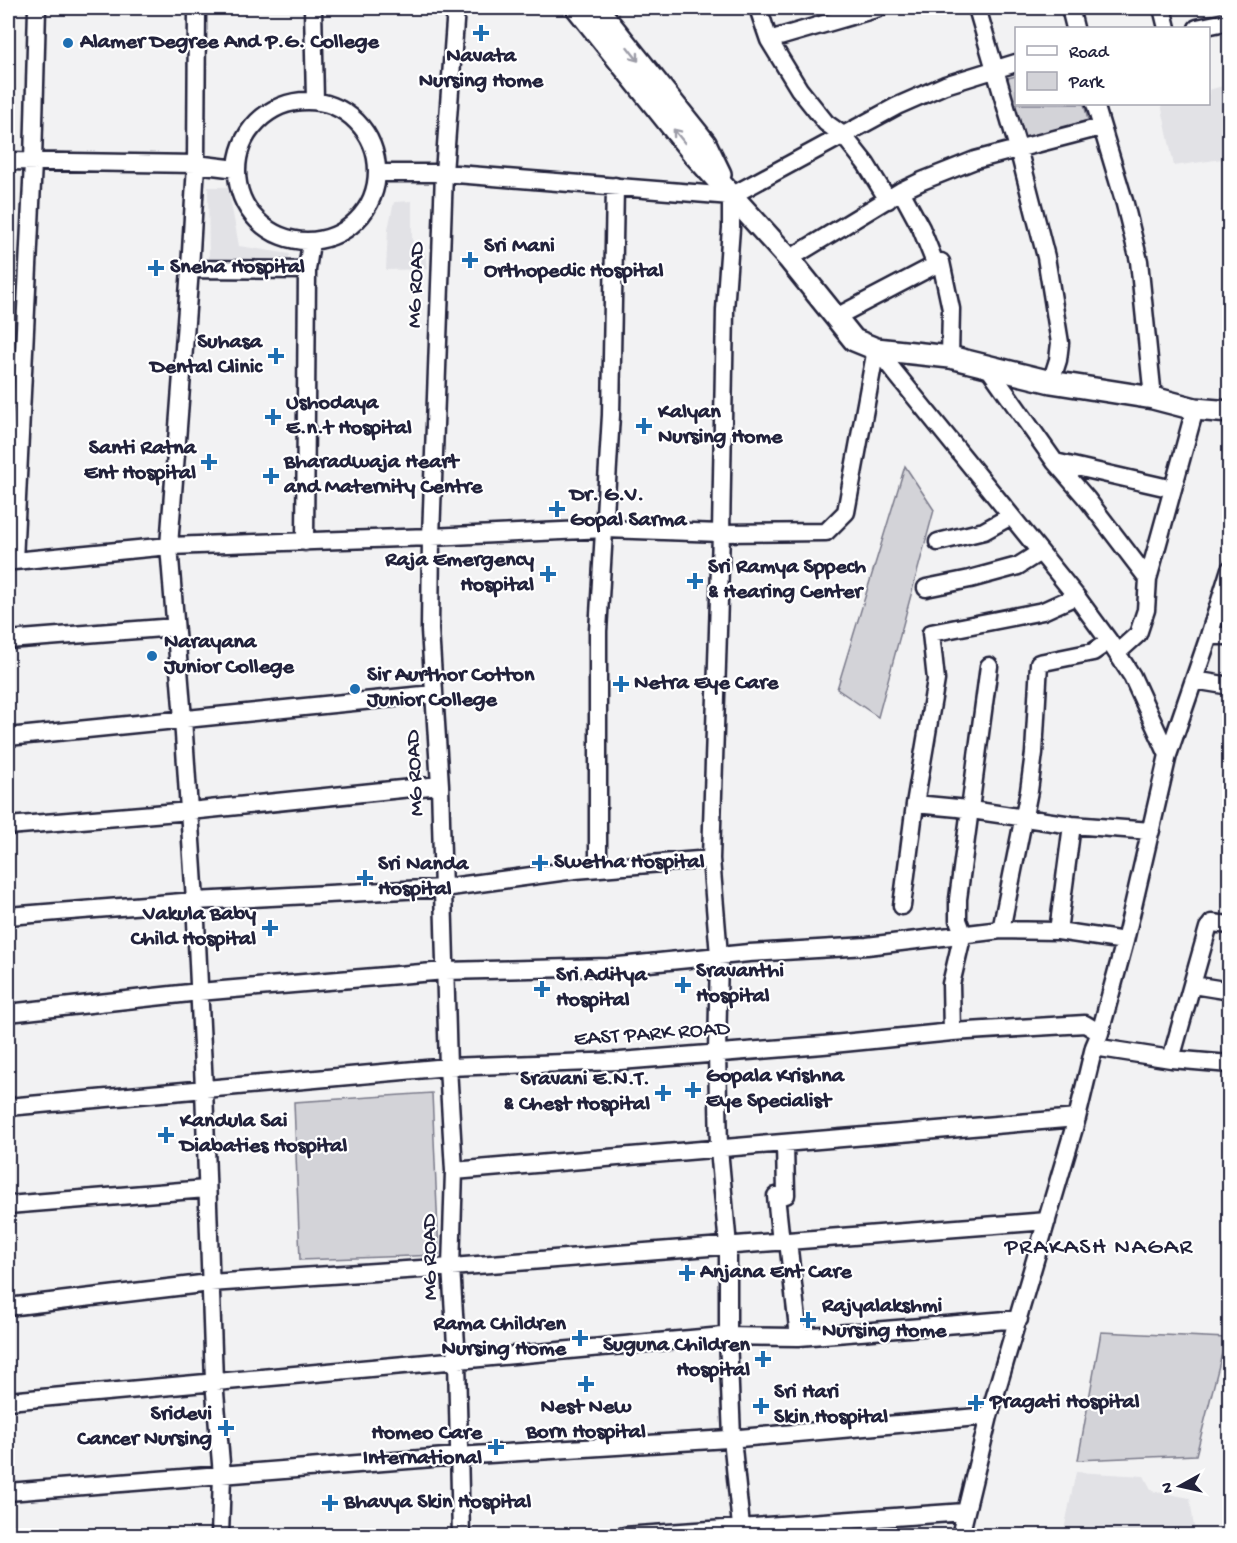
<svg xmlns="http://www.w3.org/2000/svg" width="1237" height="1543" viewBox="0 0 1237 1543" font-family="'Gochi Hand',sans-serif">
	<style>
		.built { fill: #e2e2e6 }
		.green { fill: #d3d3d8; stroke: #7a7a8a; stroke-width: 1.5 }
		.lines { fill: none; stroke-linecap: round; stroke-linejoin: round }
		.minor-casing { stroke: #22223b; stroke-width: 21 }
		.major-casing { stroke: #22223b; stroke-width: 26 }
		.minor { stroke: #fff; stroke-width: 16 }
		.major { stroke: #fff; stroke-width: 21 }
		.oneway { stroke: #9c9ca7 }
		.poi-dot { fill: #1f6fb2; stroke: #fff; stroke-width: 2 }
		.labels { text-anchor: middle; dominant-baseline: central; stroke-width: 4.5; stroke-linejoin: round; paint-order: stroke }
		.poi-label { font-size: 22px; font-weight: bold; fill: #22223b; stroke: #fff; text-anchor: start }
		.street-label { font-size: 22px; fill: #22223b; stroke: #fff }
		.neighbourhood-label { font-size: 24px; letter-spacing: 1.5px; fill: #22223b; stroke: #fff }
	</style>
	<rect width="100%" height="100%" fill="#f2f2f3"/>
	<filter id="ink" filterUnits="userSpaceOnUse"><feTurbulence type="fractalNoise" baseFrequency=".0167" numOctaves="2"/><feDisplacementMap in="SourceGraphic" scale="12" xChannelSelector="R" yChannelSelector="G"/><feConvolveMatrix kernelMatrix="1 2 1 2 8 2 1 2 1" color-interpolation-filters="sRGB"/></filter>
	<g filter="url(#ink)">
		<!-- built -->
		<path class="built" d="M1229,84V158L1174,166L1161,104H1208L1209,90Z
			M208,187H228L239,246L290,254L287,263L209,260Z
			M412,201V240L425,253L427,269L386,270L388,229L394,202Z
			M1076,1472L1144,1476L1152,1491L1190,1498L1195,1535H1063Z"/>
		<!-- green -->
		<path class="green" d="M1016,76V104H1084L1088,120L1021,140L1004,79Z
			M905,466L934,510L878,717L837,689Z
			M432,1093L439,1255L300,1260L294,1102Z
			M1101,1332L1226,1338L1196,1455L1078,1460Z"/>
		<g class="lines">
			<defs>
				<path id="minor" d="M197,8L196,164L190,269L169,546L183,719L195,901L204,1088L214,1381L222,1475L220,1536
					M313,8L315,100
					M456,8L444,173L431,537L430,630L440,785L448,1067L454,1171L451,1267L457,1360L461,1536
					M758,8L769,40L799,89L826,123L843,135L866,164L888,200
					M977,8L1018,148L1046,257L1060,343L1058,360L1051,382
					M1070,8L1075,28
					M1162,8L1167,28
					M1197,28L1230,21
					M769,40L879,8
					M237 171a70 70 0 1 1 140 0a70 70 0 1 1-140 0Z
					M1095,104L1125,204L1139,261L1153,398
					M8,161L196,164L237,169
					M378,173H444L731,196L897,106L945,85L1016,63
					M901,191L921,228L935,263
					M731,196V228L725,310L721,533L711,859L719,955L717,1053L719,1149L728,1246V1336L732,1438L742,1536
					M789,259L901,191L922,181L975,160L1101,127
					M190,269L307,270
					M836,317L941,262L951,309L950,357
					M876,349L1076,596L1109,641L1132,676L1168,755
					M987,366L1055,462L1087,499L1148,579
					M1055,462L1173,489
					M305,542L307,270L311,242
					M938,542L984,531L1011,516
					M8,558L14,561L169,546L431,537L606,529L721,533L826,532L846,512L876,349
					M14,561L33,162L37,8
					M926,588L970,579L1018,566L1040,552
					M1209,636H1230
					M8,640L175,627
					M1117,653L1138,634L1146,610L1148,579L1195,409
					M1194,680L1230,686
					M8,737L433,694
					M915,804L958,808L1072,825L1151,831
					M8,826L190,811L440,785
					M598,868V631L611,415L615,186
					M902,906L915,804L936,680L931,633L1043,611L1076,596
					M8,916L195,901L443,888L575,870L711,859
					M1001,930L1029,791L1034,753L1039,663L1093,652L1109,641
					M1058,931L1072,825
					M1193,985L1230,991
					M8,1013L199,992L445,971L609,967L749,953L867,946L1001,930L1058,931L1125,941
					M952,1032L951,984L963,933L958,920V899L989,666
					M1094,1047L1171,1059L1230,1064
					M1171,1059L1208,928L1212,923L1230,925
					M8,1107L448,1067L620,1061L823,1045L952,1032L1085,1024L1100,1033
					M454,1171L1077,1118
					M8,1205L206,1189
					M788,1241L1047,1221
					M781,1242L776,1196L786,1195L785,1143
					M8,1307L210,1283L451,1267L788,1241L799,1337
					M8,1401L723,1336L799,1337L1019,1319
					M8,1492L458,1456L728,1439L989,1416
					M624,1536L965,1512
					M960,1536L989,1416L1077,1118L1094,1047L1100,1033L1125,941L1168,755L1209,636L1230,569"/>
				<path id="major" d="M577,8L693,153L789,259L854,340L876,349L950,357L1051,382L1153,398L1195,409L1230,412
					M597,8L705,143L720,174"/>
			</defs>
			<!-- minor casing -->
			<use href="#minor" class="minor-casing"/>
			<!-- major casing -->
			<use href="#major" class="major-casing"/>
			<!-- minor -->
			<use href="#minor" class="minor"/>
			<!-- major -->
			<use href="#major" class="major"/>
		</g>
		<!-- one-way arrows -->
		<defs><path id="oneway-shaft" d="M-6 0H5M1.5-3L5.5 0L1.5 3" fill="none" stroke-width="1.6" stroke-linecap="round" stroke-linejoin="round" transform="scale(1.5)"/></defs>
		<g class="oneway">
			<use href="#oneway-shaft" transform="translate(633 54) rotate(52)"/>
			<use href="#oneway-shaft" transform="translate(679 136) rotate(-129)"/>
		</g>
	</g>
	<!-- markers -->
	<g class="poi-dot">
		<path d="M478 24h6v6h6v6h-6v6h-6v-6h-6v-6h6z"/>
		<circle cx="68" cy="43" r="6"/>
		<path d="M467 251h6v6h6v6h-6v6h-6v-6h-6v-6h6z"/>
		<path d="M153 259h6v6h6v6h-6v6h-6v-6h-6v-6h6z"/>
		<path d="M273 347h6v6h6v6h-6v6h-6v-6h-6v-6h6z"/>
		<path d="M270 408h6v6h6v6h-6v6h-6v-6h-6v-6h6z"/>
		<path d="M641 417h6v6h6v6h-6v6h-6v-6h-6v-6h6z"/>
		<path d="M206 453h6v6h6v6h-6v6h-6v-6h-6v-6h6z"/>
		<path d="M268 467h6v6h6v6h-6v6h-6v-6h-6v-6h6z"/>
		<path d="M554 500h6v6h6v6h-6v6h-6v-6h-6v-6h6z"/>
		<path d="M545 565h6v6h6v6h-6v6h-6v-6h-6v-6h6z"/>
		<path d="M692 572h6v6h6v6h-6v6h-6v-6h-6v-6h6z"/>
		<circle cx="152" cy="656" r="6"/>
		<path d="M618 675h6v6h6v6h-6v6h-6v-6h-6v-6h6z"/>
		<circle cx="355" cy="689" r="6"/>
		<path d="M537 854h6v6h6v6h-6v6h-6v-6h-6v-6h6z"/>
		<path d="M362 869h6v6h6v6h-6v6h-6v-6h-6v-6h6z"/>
		<path d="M267 919h6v6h6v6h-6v6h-6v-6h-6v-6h6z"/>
		<path d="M680 976h6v6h6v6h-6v6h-6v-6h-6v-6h6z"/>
		<path d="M539 980h6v6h6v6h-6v6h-6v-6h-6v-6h6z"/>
		<path d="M690 1081h6v6h6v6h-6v6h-6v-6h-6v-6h6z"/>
		<path d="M660 1084h6v6h6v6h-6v6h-6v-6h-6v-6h6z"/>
		<path d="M163 1126h6v6h6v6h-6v6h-6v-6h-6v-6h6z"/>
		<path d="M684 1264h6v6h6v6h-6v6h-6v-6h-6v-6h6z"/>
		<path d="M805 1311h6v6h6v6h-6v6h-6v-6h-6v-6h6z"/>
		<path d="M577 1329h6v6h6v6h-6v6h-6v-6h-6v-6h6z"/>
		<path d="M760 1350h6v6h6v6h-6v6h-6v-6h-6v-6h6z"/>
		<path d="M583 1375h6v6h6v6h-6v6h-6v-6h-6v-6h6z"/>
		<path d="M973 1394h6v6h6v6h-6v6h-6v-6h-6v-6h6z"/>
		<path d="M758 1397h6v6h6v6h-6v6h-6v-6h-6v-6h6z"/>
		<path d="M223 1419h6v6h6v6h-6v6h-6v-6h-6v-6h6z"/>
		<path d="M493 1438h6v6h6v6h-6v6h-6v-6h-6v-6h6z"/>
		<path d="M327 1494h6v6h6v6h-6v6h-6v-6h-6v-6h6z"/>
	</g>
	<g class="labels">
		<!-- poi labels -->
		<g class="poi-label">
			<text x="80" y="43">Alamer Degree And P.G. College</text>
			<text x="481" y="57" text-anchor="middle">Navata<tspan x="481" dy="25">Nursing Home</tspan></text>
			<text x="484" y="247">Sri Mani<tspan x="484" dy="25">Orthopedic Hospital</tspan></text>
			<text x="170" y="268">Sneha Hospital</text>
			<text x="262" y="343" text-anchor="end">Suhasa<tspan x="262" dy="25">Dental Clinic</tspan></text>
			<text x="286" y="404">Ushodaya<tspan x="286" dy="25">E.n.t Hospital</tspan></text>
			<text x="658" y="413">Kalyan<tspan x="658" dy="25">Nursing Home</tspan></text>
			<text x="196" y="449" text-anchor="end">Santi Ratna<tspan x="196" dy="25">Ent Hospital</tspan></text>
			<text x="284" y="463">Bharadwaja Heart<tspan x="284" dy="25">and Maternity Centre</tspan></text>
			<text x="570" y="496">Dr. G.V.<tspan x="570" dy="25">Gopal Sarma</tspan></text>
			<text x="534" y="561" text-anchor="end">Raja Emergency<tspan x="534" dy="25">Hospital</tspan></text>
			<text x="708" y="568">Sri Ramya Sppech<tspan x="708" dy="25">&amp; Hearing Center</tspan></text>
			<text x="164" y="643">Narayana<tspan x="164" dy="25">Junior College</tspan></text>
			<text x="367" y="676">Sir Aurthor Cotton<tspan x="367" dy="25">Junior College</tspan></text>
			<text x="634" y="684">Netra Eye Care</text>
			<text x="554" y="863">Swetha Hospital</text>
			<text x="378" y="865">Sri Nanda<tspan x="378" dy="25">Hospital</tspan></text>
			<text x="256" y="915" text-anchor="end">Vakula Baby<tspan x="256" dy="25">Child Hospital</tspan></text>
			<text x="696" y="972">Sravanthi<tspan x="696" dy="25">Hospital</tspan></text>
			<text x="556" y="976">Sri Aditya<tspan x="556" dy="25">Hospital</tspan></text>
			<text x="706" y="1077">Gopala Krishna<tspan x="706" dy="25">Eye Specialist</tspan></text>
			<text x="650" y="1080" text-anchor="end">Sravani E.N.T.<tspan x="650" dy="25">&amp; Chest Hospital</tspan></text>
			<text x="180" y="1122">Kandula Sai<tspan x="180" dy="25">Diabaties Hospital</tspan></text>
			<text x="700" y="1273">Anjana Ent Care</text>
			<text x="822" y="1307">Rajyalakshmi<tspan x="822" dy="25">Nursing Home</tspan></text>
			<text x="566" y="1325" text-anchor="end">Rama Children<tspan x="566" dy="25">Nursing Home</tspan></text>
			<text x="750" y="1346" text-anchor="end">Suguna Children<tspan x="750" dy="25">Hospital</tspan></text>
			<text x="774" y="1393">Sri Hari<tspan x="774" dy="25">Skin Hospital</tspan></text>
			<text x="990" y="1403">Pragati Hospital</text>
			<text x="586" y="1408" text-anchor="middle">Nest New<tspan x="586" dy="25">Born Hospital</tspan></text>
			<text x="212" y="1415" text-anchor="end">Sridevi<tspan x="212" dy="25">Cancer Nursing</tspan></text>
			<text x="482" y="1434" text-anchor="end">Homeo Care<tspan x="482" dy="25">International</tspan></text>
			<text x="344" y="1503">Bhavya Skin Hospital</text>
		</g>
		<!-- street labels -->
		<g class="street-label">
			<text transform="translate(417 285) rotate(-88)">MG ROAD</text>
			<text transform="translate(416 773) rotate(-93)">MG ROAD</text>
			<text transform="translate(652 1035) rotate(-4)">EAST PARK ROAD</text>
			<text transform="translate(431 1257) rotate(-91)">MG ROAD</text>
		</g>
		<!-- neighbourhood labels -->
		<g class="neighbourhood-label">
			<text x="1099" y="1248">PRAKASH NAGAR</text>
		</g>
	</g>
	<!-- margin -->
	<rect width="1237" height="1543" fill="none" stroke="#fff" stroke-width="30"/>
	<rect x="15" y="15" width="1207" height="1513" fill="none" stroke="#22223b" stroke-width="2" filter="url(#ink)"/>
	<!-- legend -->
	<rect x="1015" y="27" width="195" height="78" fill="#ffffff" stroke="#a7a7b1" stroke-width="1.5"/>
	<rect x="1027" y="46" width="30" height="9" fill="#ffffff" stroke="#a7a7b1" stroke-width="1.5"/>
	<text x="1069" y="57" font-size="18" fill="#22223b">Road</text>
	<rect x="1027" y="72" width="30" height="18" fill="#d3d3d8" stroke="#a7a7b1" stroke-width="1.5"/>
	<text x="1069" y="87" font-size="18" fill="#22223b">Park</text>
	<!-- north arrow -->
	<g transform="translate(1180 1486) rotate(262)" stroke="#ffffff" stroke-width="4.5" paint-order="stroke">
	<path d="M0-4.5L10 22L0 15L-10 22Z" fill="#22223b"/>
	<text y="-9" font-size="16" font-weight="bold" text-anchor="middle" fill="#22223b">N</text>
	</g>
</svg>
